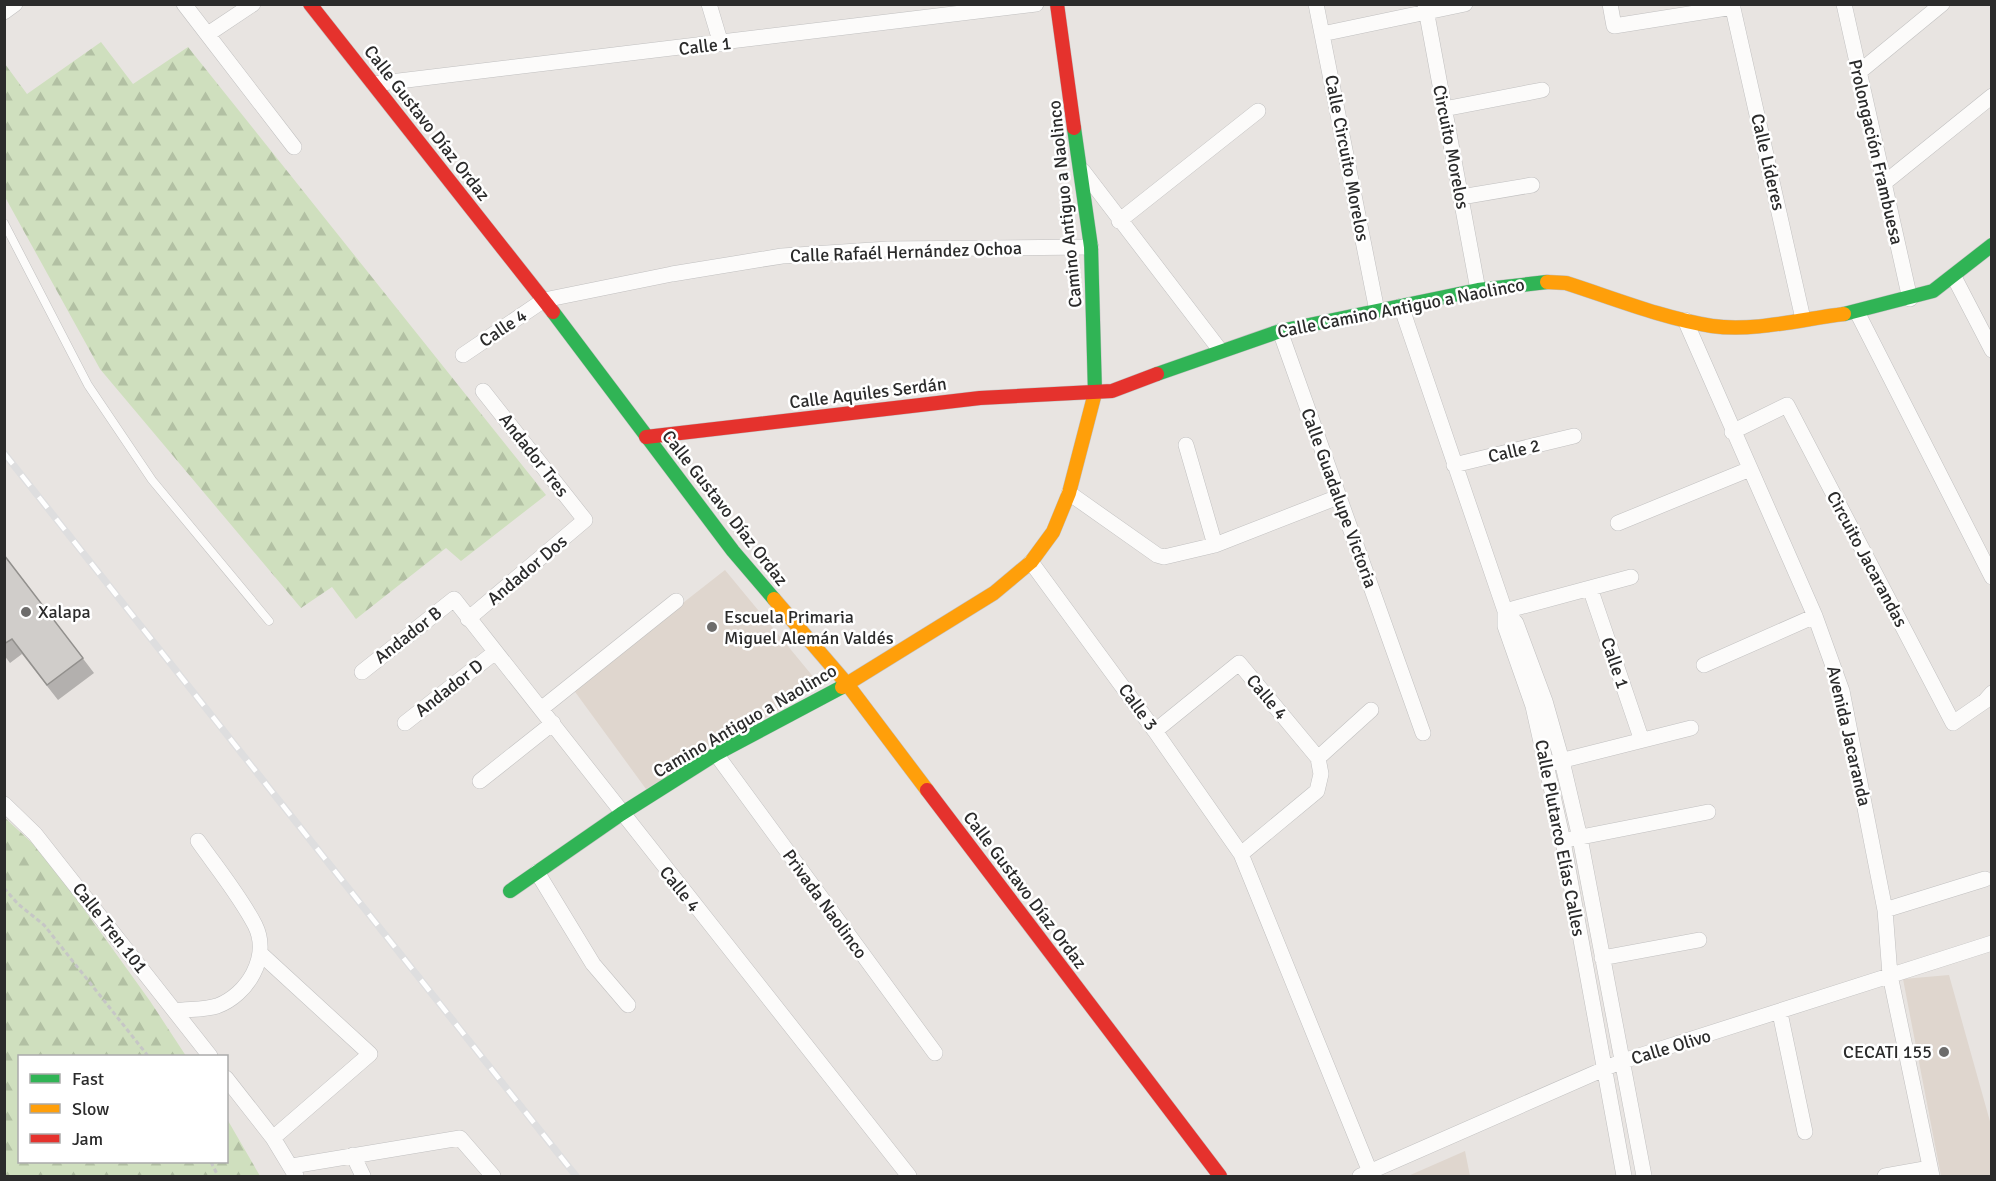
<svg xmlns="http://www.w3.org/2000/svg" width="1996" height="1181" viewBox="0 0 1996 1181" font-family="Signika,sans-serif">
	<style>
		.education { fill: #dfd6ce }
		.forest { fill: url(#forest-firs) }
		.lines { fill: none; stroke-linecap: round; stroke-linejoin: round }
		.lane-casing { stroke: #c1c0c0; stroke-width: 9 }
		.street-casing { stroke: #c1c0c0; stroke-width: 16 }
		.fast-casing { stroke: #c1c0c0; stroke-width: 15 }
		.slow-casing { stroke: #c1c0c0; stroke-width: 15 }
		.jam-casing { stroke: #c1c0c0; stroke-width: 15 }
		.path { stroke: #c6c6c6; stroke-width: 3; stroke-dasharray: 4.5 3; stroke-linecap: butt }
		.lane { stroke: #fcfbfa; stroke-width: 8 }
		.street { stroke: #fcfbfa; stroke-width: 15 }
		.fast { stroke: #30b455; stroke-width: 14 }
		.slow { stroke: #ff9f0a; stroke-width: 14 }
		.jam { stroke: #e5322d; stroke-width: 14 }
		.rail-casing { stroke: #dededf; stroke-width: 7 }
		.rail { stroke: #fff; stroke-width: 4.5; stroke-dasharray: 14; stroke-linecap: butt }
		.wall { fill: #b3b0ae }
		.building { fill: #d0cdca; stroke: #92908d; stroke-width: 1.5 }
		.poi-dot { fill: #6d6c6b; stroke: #fff; stroke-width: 2 }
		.labels { text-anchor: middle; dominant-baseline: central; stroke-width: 5; stroke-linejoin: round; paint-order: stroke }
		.street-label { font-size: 18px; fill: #2b2b2b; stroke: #fff }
		.poi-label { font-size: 18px; fill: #2b2b2b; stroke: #fff; text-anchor: start }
	</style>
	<defs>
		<pattern id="forest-firs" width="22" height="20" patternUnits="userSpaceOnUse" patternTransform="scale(1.5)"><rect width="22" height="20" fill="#cfdfbe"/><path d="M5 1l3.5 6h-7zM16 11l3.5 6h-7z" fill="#b2c0a3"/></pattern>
	</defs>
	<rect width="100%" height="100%" fill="#e8e4e1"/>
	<!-- education -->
	<path class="education" d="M725,570L820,685L646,789L573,689Z
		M1949,975L1991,1125V1176H1941L1903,979Z
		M1465,1151L1470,1176H1408Z"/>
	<!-- forest -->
	<path class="forest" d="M101,42L133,84L188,47L546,495L461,561L446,548L356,619L332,587L301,608L100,369L5,197V64L27,94Z
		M4,817L45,855L150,1001L186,1056H20V1162H226L227,1119L260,1176H5Z"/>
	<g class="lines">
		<defs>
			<path id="lane" d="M4,223L88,385L152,480L269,621"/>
			<path id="street" d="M184,4L294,147
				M709,4L721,44
				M1316,4L1377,311
				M1425,4L1478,290
				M1610,4L1614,26L1733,7
				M1732,4L1803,319
				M1844,4L1910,299
				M4,12L15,4
				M208,34L253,4
				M1322,34L1465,4
				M1858,73L1942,4
				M374,84L1036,4
				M1444,109L1542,90
				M1083,171L1220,350
				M1883,184L1992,96
				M1461,197L1532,185
				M1119,221L1258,111
				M1954,277L1992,350
				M1401,306L1505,611V626L1533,706L1563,841L1624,1176
				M1857,312L1992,577
				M1685,320L1815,616L1842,691L1885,910L1890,975L1932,1176
				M1280,331L1423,733
				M463,355L544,300L672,274L782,256L888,249L1091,247
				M1732,432L1787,405L1953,723L1985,701L1992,693
				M1186,445L1215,545
				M1454,465L1574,436
				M1069,493L1157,555L1164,557L1215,545L1338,497
				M1618,523L1750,469
				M1031,562L1155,731L1241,854L1370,1172
				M1590,588L1641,738
				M1505,611L1516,623L1545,701L1562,761L1580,838L1644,1176
				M1505,611L1631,577
				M468,619L585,520L483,391
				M1704,665L1815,616
				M362,672L454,599L909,1176
				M541,709L676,601
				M405,723L494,653
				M1155,731L1239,663L1318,758
				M716,754L935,1053
				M1552,763L1691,728
				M480,781L553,723
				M4,804L35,834L210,1056
				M1571,839L1708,812
				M1241,854L1317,791L1321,774L1318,758L1371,710
				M537,872L593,964L628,1005
				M1885,910L1985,879
				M261,954L370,1054L273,1138
				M1602,958L1699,940
				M175,1011C188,1009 204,1010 217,1006C247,995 271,957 255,925C240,896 217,868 198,841
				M1780,1013L1805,1132
				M226,1078L273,1138L296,1176
				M353,1155L363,1176
				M292,1166L460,1138L493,1176
				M1360,1176L1620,1062L1992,943
				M1885,1176L1930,1168"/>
			<path id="fast" d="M1074,128L1091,247L1095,393
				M553,312L733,551L774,599
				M1844,314L1933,291L1992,245
				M1157,374L1280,331L1478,290L1547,282
				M510,891L621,814L716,754L842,687"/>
			<path id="slow" d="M1547,282L1566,283C1613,298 1662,318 1712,326C1754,332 1802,319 1844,314
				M774,599L847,684L927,790
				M842,687L994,593L1031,562L1053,532L1069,493L1095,393"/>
			<path id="jam" d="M310,4L553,312
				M1057,4L1074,128
				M646,437L980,398L1112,391L1157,374
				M927,790L1220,1176"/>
		</defs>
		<!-- lane casing -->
		<use href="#lane" class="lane-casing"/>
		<!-- street casing -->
		<use href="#street" class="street-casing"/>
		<!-- fast casing -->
		<use href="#fast" class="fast-casing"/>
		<!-- slow casing -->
		<use href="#slow" class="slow-casing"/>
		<!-- jam casing -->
		<use href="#jam" class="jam-casing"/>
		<!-- path -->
		<path class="path" d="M4,888L18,904L44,925L148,1056
			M211,1162L218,1176"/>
		<!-- lane -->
		<use href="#lane" class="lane"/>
		<!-- street -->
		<use href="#street" class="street"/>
		<!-- fast -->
		<use href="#fast" class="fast"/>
		<!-- slow -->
		<use href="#slow" class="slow"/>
		<!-- jam -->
		<use href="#jam" class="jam"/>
		<defs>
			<path id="rail" d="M4,453L576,1176"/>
		</defs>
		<!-- rail casing -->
		<use href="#rail" class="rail-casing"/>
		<!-- rail -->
		<use href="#rail" class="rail"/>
	</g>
	<!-- wall -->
	<path class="wall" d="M4,555L94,673L58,700L22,654L10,663L4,655Z"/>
	<!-- building -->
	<path class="building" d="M4,555L83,658L47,685L12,639L4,644Z"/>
	<!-- markers -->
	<g class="poi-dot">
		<circle cx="26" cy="612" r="6"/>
		<circle cx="712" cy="627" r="6"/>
		<circle cx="1944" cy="1052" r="6"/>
	</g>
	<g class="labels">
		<!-- street labels -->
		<g class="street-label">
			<text transform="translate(705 46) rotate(-7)">Calle 1</text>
			<text transform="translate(427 123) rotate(52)">Calle Gustavo Díaz Ordaz</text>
			<text transform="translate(1451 147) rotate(79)">Circuito Morelos</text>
			<text transform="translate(1876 152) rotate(77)">Prolongación Frambuesa</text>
			<text transform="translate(1347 158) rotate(79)">Calle Circuito Morelos</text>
			<text transform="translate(1768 162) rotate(77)">Calle Líderes</text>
			<text transform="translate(1065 204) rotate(-96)">Camino Antiguo a Naolinco</text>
			<text transform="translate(906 252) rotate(-2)">Calle Rafaél Hernández Ochoa</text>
			<text transform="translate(1401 308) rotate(-11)">Calle Camino Antiguo a Naolinco</text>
			<text transform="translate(503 328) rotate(-34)">Calle 4</text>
			<text transform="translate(868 393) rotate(-7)">Calle Aquiles Serdán</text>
			<text transform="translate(1514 451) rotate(-13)">Calle 2</text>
			<text transform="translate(534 455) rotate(52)">Andador Tres</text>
			<text transform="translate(1339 498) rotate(70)">Calle Guadalupe Victoria</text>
			<text transform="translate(725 508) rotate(52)">Calle Gustavo Díaz Ordaz</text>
			<text transform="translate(1867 559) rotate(62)">Circuito Jacarandas</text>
			<text transform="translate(527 570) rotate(-40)">Andador Dos</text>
			<text transform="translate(408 635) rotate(-38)">Andador B</text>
			<text transform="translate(1615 663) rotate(71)">Calle 1</text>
			<text transform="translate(449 688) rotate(-38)">Andador D</text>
			<text transform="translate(1267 697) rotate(50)">Calle 4</text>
			<text transform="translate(1138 707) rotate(54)">Calle 3</text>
			<text transform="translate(745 721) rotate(-30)">Camino Antiguo a Naolinco</text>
			<text transform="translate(1849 736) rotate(77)">Avenida Jacaranda</text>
			<text transform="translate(1560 838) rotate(79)">Calle Plutarco Elías Calles</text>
			<text transform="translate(680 889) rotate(51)">Calle 4</text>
			<text transform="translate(1025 890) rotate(53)">Calle Gustavo Díaz Ordaz</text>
			<text transform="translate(825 904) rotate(54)">Privada Naolinco</text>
			<text transform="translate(110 928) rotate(52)">Calle Tren 101</text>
			<text transform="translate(1671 1047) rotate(-17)">Calle Olivo</text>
		</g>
		<!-- poi labels -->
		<g class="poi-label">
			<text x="38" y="612">Xalapa</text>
			<text x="724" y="617">Escuela Primaria<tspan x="724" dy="21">Miguel Alemán Valdés</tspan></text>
			<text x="1932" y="1052" text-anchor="end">CECATI 155</text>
		</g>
	</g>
	<!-- border -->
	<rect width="1996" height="1181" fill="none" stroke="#2b2b2b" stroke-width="12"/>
	<!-- legend -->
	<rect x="18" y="1055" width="210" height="108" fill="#ffffff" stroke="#aaaaaa" stroke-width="1.5"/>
	<rect x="30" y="1074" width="30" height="9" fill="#30b455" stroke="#aaaaaa" stroke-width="1.5"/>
	<text x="72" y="1085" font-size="18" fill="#2b2b2b">Fast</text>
	<rect x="30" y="1104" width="30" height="9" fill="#ff9f0a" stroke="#aaaaaa" stroke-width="1.5"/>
	<text x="72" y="1115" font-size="18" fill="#2b2b2b">Slow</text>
	<rect x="30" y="1134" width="30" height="9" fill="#e5322d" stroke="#aaaaaa" stroke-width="1.5"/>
	<text x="72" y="1145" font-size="18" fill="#2b2b2b">Jam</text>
</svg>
